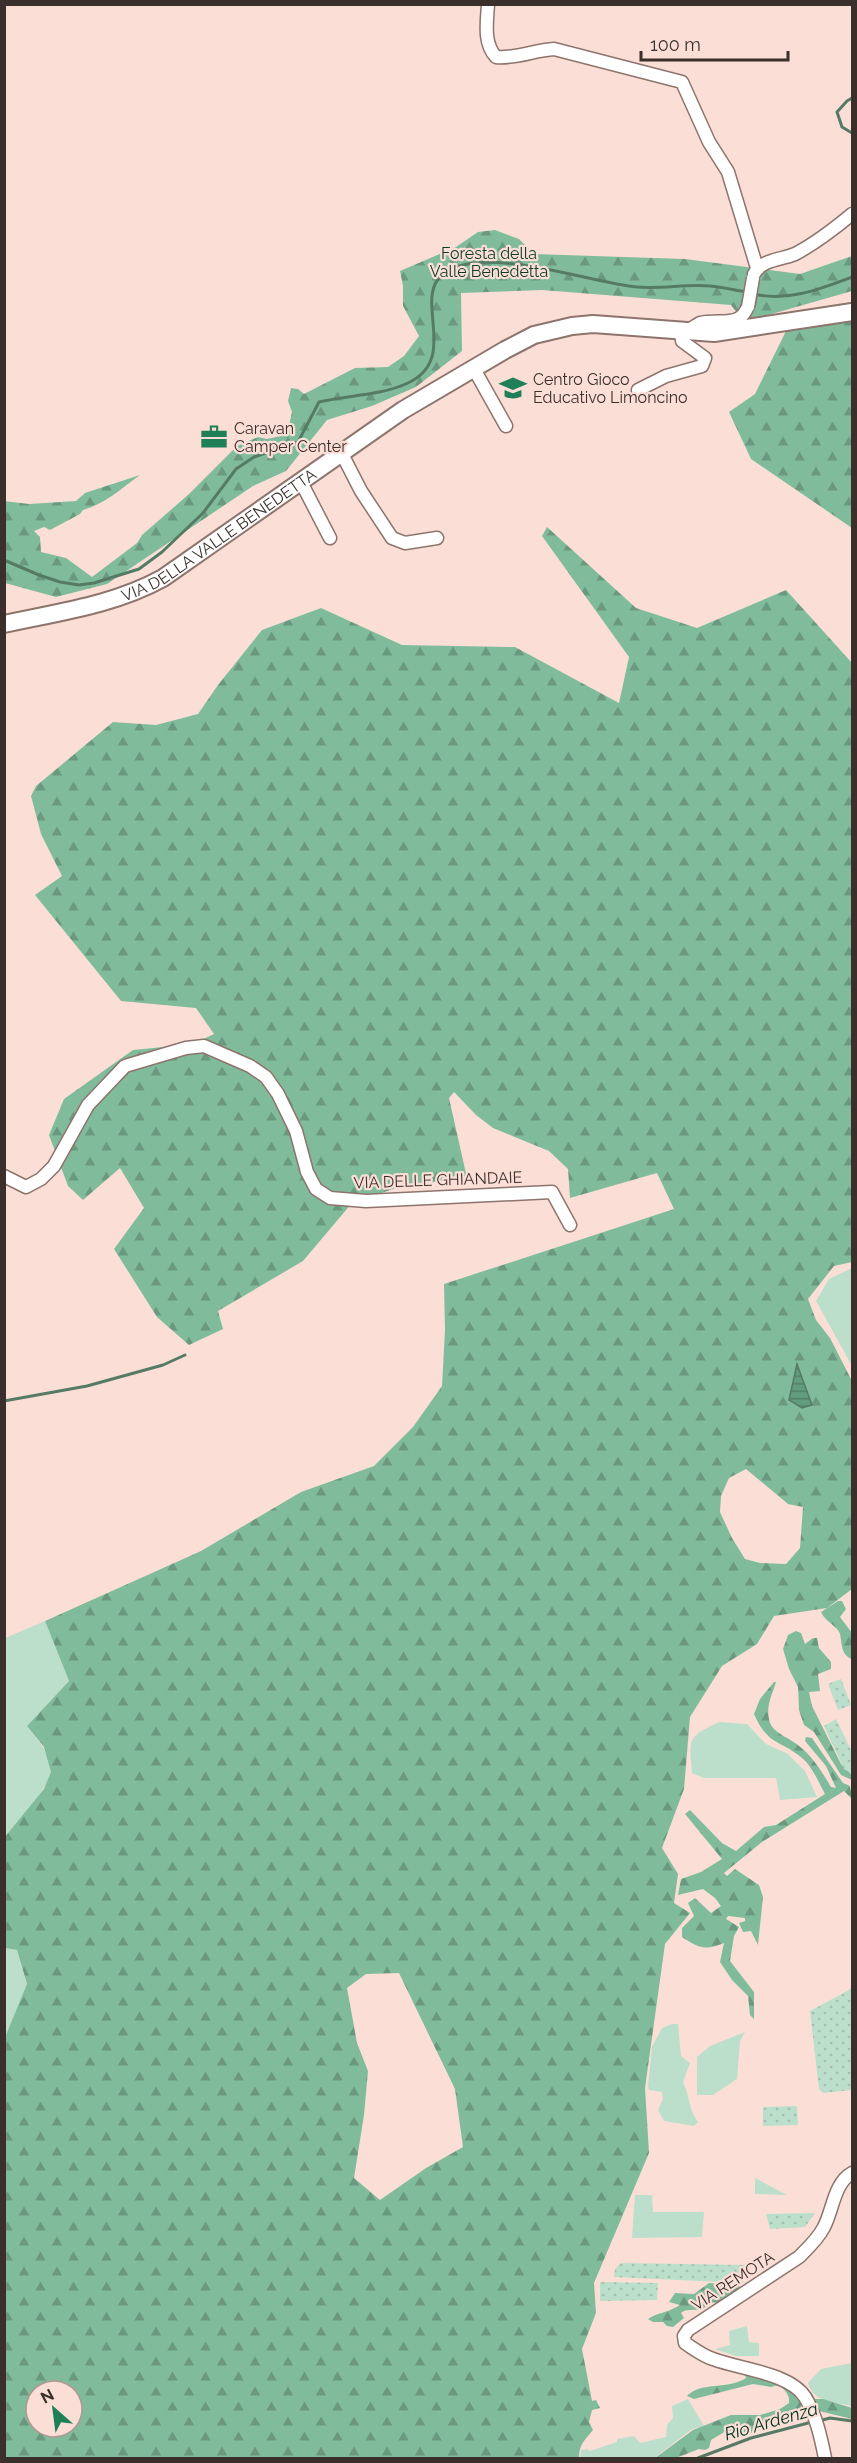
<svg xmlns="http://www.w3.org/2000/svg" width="857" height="2463" viewBox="0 0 857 2463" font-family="Raleway,sans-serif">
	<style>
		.grass { fill: #bbdfcb }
		.forest { fill: url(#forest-firs); fill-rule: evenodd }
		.garden { fill: url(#garden-dots) }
		.water { fill: url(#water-rules); stroke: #567b65; stroke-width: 1.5 }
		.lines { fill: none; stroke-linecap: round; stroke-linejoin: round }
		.stream { stroke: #567b65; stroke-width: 3 }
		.minor-casing { stroke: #8d746c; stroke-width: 15 }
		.major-casing { stroke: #8d746c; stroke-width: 20 }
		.minor { stroke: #fff; stroke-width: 12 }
		.major { stroke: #fff; stroke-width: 16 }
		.minor-bridge-casing { stroke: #8d746c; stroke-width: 15; stroke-linecap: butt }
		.minor-bridge { stroke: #fff; stroke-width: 12 }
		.labels { text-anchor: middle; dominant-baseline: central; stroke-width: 4.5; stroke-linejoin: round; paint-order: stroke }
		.park-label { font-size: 16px; fill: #093b26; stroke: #fbdfd6 }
		.poi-label { font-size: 16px; fill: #3a2f2b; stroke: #fbdfd6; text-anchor: start }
		.street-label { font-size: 16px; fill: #3a2f2b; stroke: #fbdfd6 }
		.water-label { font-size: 18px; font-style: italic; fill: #003420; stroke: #fbdfd6 }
	</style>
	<defs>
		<pattern id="forest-firs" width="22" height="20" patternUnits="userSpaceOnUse" patternTransform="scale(1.5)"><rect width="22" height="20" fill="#80bc9c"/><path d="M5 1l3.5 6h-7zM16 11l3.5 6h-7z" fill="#6a997f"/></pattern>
		<pattern id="garden-dots" width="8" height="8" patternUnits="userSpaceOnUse" patternTransform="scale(1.5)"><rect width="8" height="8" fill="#bbdfcb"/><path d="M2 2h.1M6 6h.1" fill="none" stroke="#a2c0ae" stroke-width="1.8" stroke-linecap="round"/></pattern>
		<pattern id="water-rules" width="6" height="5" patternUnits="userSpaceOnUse" patternTransform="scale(1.5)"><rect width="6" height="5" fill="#629c7e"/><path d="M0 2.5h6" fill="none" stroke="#528067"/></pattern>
	</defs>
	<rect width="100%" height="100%" fill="#fbdfd6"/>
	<!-- grass -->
	<path class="grass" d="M852,1268V1366L816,1301L829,1279Z
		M45,1621L69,1681L27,1726C36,1738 52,1755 51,1772C50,1787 15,1824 5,1838V1638Z
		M719,1722L747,1724L766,1744L788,1754L805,1771L817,1797L780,1800L776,1778H704L692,1773C689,1739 687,1737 719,1722Z
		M5,1948L17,1950L27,1985L5,2040Z
		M672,2024H678L681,2056L690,2063L683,2082C690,2096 688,2108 698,2122L694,2126L664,2121L658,2110L663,2099L662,2092L649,2090L648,2086L652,2047L662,2028Z
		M745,2032L740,2041L737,2079L713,2095H697V2057L710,2046Z
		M755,2178L787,2195L755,2194Z
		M635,2195H652L653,2212H704L702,2237L632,2238Z
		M747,2326L749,2342L759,2343V2356H736L715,2349L730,2345L729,2331Z
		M852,2363V2406C835,2402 814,2403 808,2383L821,2369Z
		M688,2399L704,2426L692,2429L654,2458H580L581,2450L587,2449L590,2451L617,2442V2439L634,2436L640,2443L666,2437L667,2425L673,2418L672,2406Z"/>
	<!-- forest -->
	<path class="forest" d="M495,230L519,239L534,254L685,259L800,274L852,256V291L744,322L731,305L542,290L461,293L462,351L416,387L372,406L327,420L286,471L253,486L107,584L56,597L5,583L4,501L29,504L76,501L85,493L140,475C122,488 105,504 83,510L80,514L50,530L44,527L34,531L40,537L41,552L66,558L92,577L137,543L142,535L189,494L237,446L258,437L267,439L285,435L288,430L292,412L288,401L291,388L298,389L304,394L355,368L388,367L404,356L419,336L403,306V286L400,271L456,247L478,232Z
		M852,317V528L751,459L729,412L755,394L787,329Z
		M547,527L636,608L697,628L786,590L852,663V1262L834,1266L808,1299L816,1320L830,1338L852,1381V1589L827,1608L774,1616L757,1644L722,1666L690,1717L684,1789L662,1848L678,1874L674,1903L690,1913L665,1944L645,2088L649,2153L594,2283L596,2313L582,2349L592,2401L596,2400L600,2408L592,2410L589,2422L593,2430C585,2440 579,2444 579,2458H5L4,2040L27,1984L17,1950L5,1948L4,1838L44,1789L51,1772L44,1747L27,1726L69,1681L45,1621L201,1551L301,1492L374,1466L413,1427L442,1386L445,1330L444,1284L674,1209L657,1173L570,1198L568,1169L549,1151L493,1128L476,1115L454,1092L449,1098L467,1178L402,1186L352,1203L303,1261L218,1311L223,1329L189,1345L157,1317L114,1249L144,1208L120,1168L83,1200L68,1186L49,1135L64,1099L133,1050L193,1044L214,1034L196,1008L121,1001L35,895L62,876L41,834L31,796L36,786L113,722L156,725L198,714L218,685L262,630L321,608L402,645L515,647L619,703L629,657L542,536ZM746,1469L788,1504L803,1507L800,1548L786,1564L760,1563L745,1559L732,1538L720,1512L721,1496L729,1478ZM399,1973L455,2089L463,2147L426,2168L380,2200L354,2178L364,2115L368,2071L357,2043L347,1988L366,1974ZM36,2391H72V2427H36Z
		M838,1601H842L846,1609L840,1617L852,1633V1659C841,1655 842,1644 840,1634C838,1626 825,1622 821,1612Z
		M796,1631L801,1633L805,1644L813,1638H817L819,1648L831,1662V1669L818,1674L820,1691L809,1692L812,1706L841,1764L851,1774L852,1780L841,1775L814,1732L804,1725L799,1710L798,1687L789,1669L783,1649L788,1635Z
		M774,1682H776C772,1695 766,1706 769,1719C771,1731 783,1735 792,1741C810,1752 821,1770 831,1787L836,1788L826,1766L805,1741L806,1737L812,1738L843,1783L850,1786L852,1799L844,1791L762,1842L724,1873L727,1876L735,1869L759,1885L763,1897L758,1945L751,1931L743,1932L739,1923L745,1921V1918L728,1916L726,1919L739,1927L734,1936L730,1961L754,1992V2019L750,2015L748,1996L732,1980L720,1962L724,1943C704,1951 699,1948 682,1937V1928L694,1916L688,1903L695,1898L711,1913L721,1906L715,1898L703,1889L678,1895L681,1879L701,1872L722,1859L685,1814L690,1810L722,1843L736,1851L764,1827L776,1825L825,1794C819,1783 812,1766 802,1758C779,1739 768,1746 754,1714L760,1699Z
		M709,2283L738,2285L741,2288L720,2302L709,2303C703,2313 694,2308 684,2311L681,2313L684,2318L673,2327L667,2326L663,2322H653L648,2319C656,2313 670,2312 680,2305L669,2302L675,2293L694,2294Z
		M745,2374C763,2378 811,2385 799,2413L782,2420L767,2421L755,2433L745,2432L735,2435L730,2431H726L711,2440L709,2448L705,2450L699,2449L676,2458H655L693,2430L731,2415H760L780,2409L789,2403C790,2395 785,2389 778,2385L771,2387L753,2384L694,2399L687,2396C701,2381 729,2390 746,2378Z
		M809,2392H811L815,2399H823L852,2408V2419L819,2411Z"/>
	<!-- garden -->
	<path class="garden" d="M841,1679L851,1705L838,1710L828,1684Z
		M836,1719L852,1752L851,1773L844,1769L824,1726Z
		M851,1989L852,2090L823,2093L819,2089L810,2011Z
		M797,2106L798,2125L763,2126V2107Z
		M815,2213L805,2227L770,2229L766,2214Z
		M621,2263L748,2265L743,2283L614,2277L615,2269Z
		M600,2282L658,2283L657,2300L600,2301Z"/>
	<!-- water -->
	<path class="water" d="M797,1364L812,1405L802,1408L789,1400Z"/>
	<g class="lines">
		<!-- stream -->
		<path class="stream" d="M852,98L847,101L837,112L842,127L852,133
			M753,294C788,302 820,289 852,277
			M4,560L39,575L60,582L79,585L94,583L139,569L162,552L203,513L236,469L254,457L298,442L319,402C348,395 380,396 408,383C460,359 413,299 442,275C481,242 589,283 637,287C662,289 686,284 710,286C722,287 734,290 746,292
			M4,1401L87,1386L163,1365L185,1355
			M819,2421L830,2418L852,2421
			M698,2458L751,2438L812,2422"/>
		<defs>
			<path id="minor" d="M488,4C487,22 483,43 496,57C515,59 535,50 554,49L682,82L709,142L728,172L757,268
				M754,274C762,259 781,260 795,254C816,243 834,229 852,214
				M687,331C691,329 696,325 700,323C722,318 745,331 750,297
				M474,369L506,426
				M638,390L666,376L702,366L705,358L682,341L681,331
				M342,454L361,491L392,538L405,543L437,538
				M301,482L330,538
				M4,1176L26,1187L41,1179L54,1166L88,1105L125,1066L186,1048L204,1046L250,1066L266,1077L278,1094L296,1131L307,1172L316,1189L330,1198L366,1201L552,1192L570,1225
				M825,2458C821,2438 816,2415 805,2397C790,2373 739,2369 713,2359C703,2356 694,2349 685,2343L684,2336L688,2330L799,2257C808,2248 818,2239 824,2227C833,2210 834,2183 852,2173"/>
			<g id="major">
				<path id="s1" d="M4,624C59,612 114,605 163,578L403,410L505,350L534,335L572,326L593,324L714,333L852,312"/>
			</g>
		</defs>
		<!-- minor casing -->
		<use href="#minor" class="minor-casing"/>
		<!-- major casing -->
		<use href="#major" class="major-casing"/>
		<!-- minor -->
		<use href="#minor" class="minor"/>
		<!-- major -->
		<use href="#major" class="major"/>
		<defs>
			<path id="minor-bridge" d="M748,307L753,278"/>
		</defs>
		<!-- minor-bridge casing -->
		<use href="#minor-bridge" class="minor-bridge-casing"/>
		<!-- minor-bridge -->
		<use href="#minor-bridge" class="minor-bridge"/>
	</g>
	<!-- icons -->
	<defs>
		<symbol id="school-bare" viewBox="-9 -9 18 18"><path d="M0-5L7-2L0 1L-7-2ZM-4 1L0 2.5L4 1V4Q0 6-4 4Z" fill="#1f7f56" stroke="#fbdfd6" stroke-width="2.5" paint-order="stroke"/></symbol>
		<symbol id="office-bare" viewBox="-9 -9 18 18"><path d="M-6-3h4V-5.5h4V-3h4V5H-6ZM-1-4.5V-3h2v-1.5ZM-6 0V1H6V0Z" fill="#1f7f56" stroke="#fbdfd6" stroke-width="2.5" paint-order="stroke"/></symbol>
	</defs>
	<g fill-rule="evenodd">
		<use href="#school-bare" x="494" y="369" width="38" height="38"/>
		<use href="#office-bare" x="195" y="418" width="38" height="38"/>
	</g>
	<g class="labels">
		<!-- park labels -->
		<g class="park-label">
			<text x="489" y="253">Foresta della<tspan x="489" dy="18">Valle Benedetta</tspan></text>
		</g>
		<!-- poi labels -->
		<g class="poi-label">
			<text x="533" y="379">Centro Gioco<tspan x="533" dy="18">Educativo Limoncino</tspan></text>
			<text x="234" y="428">Caravan<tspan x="234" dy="18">Camper Center</tspan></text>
		</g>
		<!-- street labels -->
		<g class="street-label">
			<text stroke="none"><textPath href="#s1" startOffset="236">VIA DELLA VALLE BENEDETTA</textPath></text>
			<text transform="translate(438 1180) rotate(-2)">VIA DELLE GHIANDAIE</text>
			<text transform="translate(733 2281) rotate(-33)">VIA REMOTA</text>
		</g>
		<!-- water labels -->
		<g class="water-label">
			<text transform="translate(771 2421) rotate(-16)">Rio Ardenza</text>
		</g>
	</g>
	<!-- border -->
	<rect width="857" height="2463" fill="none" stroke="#3a2f2b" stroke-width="12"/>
	<!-- north arrow -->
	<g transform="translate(54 2409) rotate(332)"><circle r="28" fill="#fbdfd6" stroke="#ae9992" stroke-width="1.5"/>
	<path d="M0-4.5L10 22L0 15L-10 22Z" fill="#1f7f56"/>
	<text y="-9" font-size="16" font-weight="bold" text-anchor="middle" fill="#3a2f2b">N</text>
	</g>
	<!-- scale -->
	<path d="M641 51v9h147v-9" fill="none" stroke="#3a2f2b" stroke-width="3"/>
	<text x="650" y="51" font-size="18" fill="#3a2f2b" stroke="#fbdfd6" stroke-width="4.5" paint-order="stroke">100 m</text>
</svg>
